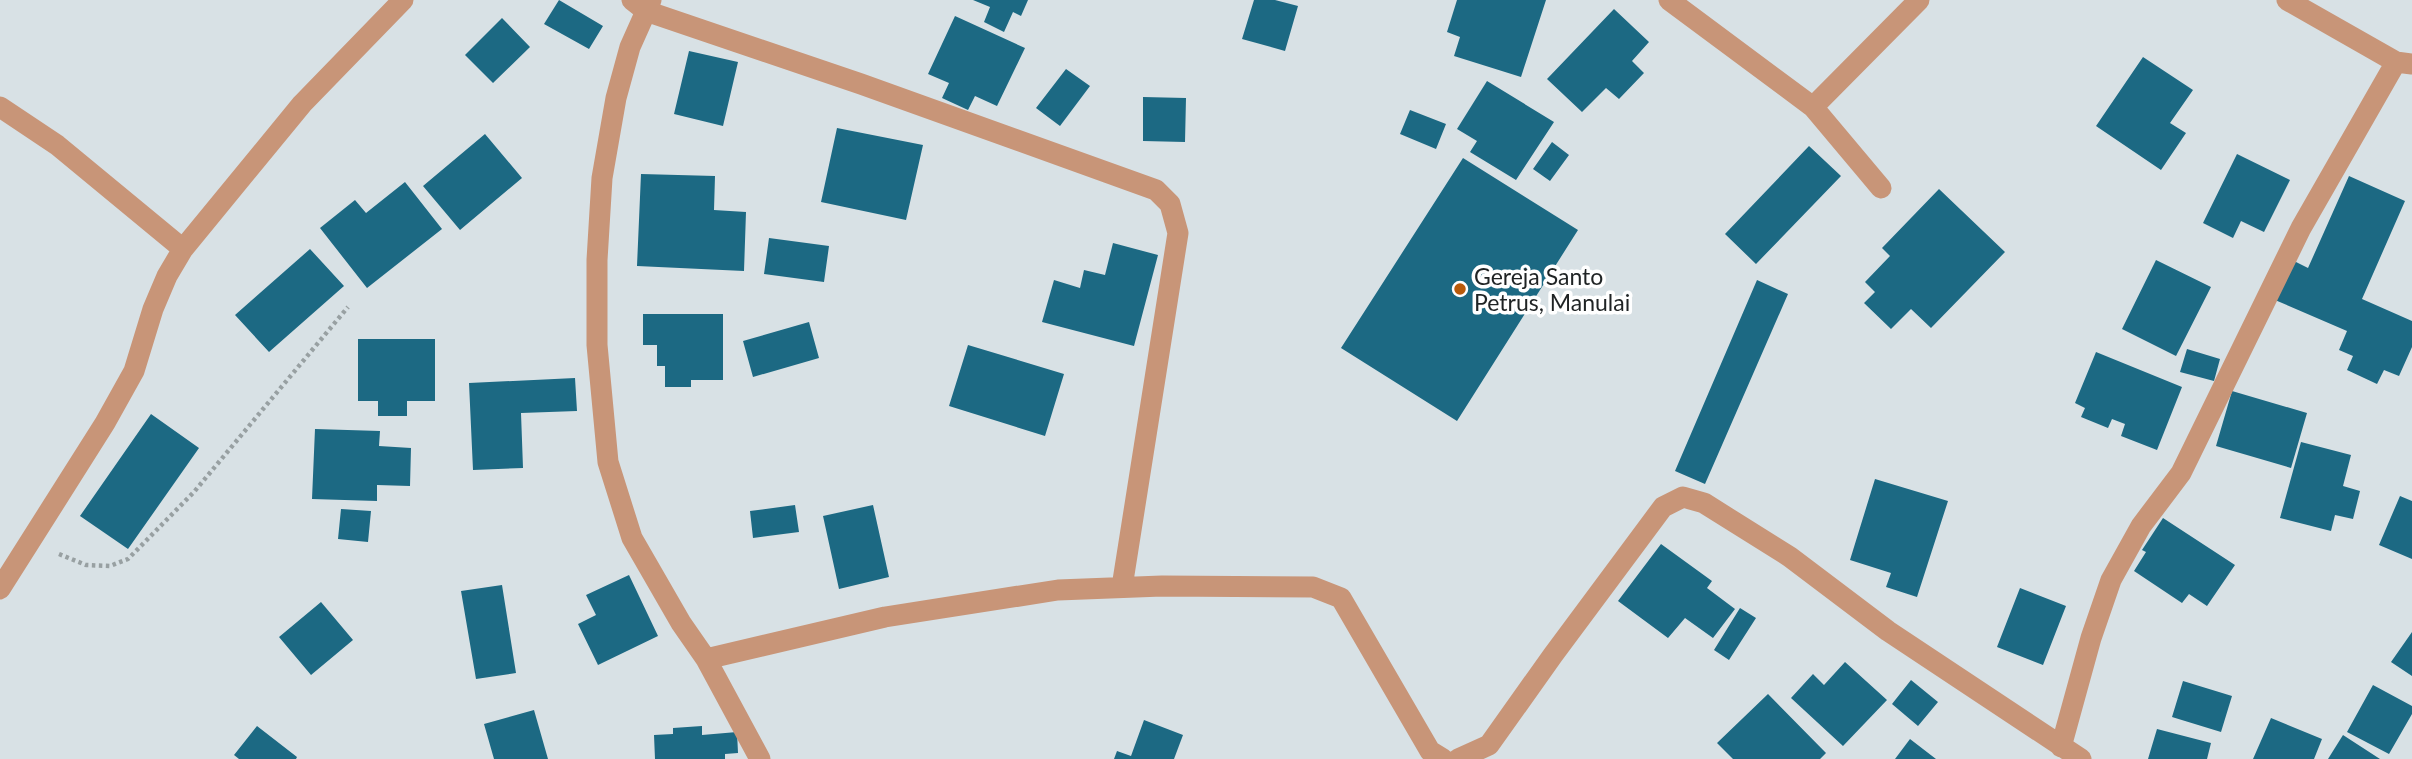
<svg xmlns="http://www.w3.org/2000/svg" width="2412" height="759" viewBox="0 0 2412 759" font-family="Lato,sans-serif">
	<style>
		.building { fill: #1c6983 }
		.lines { fill: none; stroke-linecap: round; stroke-linejoin: round }
		.path { stroke: #98a0a2; stroke-width: 4.5; stroke-dasharray: 3.5 3.5; stroke-linecap: butt }
		.minor { stroke: #c89578; stroke-width: 21 }
		.poi-dot { fill: #b85a0a; stroke: #fff; stroke-width: 2.5 }
		.labels { text-anchor: middle; dominant-baseline: central; stroke-width: 7; stroke-linejoin: round; paint-order: stroke }
		.poi-label { font-size: 23px; fill: #1f2324; stroke: #fff; text-anchor: start }
	</style>
	<rect width="100%" height="100%" fill="#d8e1e5"/>
	<!-- building -->
	<path class="building" d="M559,0L603,26L589,49L544,24Z
		M973,0H1028L1021,16L1013,12L1004,32L984,22L990,7Z
		M1254,0H1275L1298,6L1285,51L1242,39Z
		M1457,0H1546L1521,77L1454,56L1460,37L1447,32Z
		M1614,9L1649,42L1632,61L1644,73L1619,99L1606,88L1582,112L1547,79Z
		M955,16L1025,48L997,106L975,96L968,110L942,98L949,83L928,74Z
		M502,18L530,47L493,83L465,55Z
		M689,51L738,62L723,126L674,114Z
		M2143,57L2193,90L2170,123L2186,133L2161,170L2096,126Z
		M1066,69L1090,86L1060,126L1036,108Z
		M1487,81L1554,122L1516,180L1470,152L1477,141L1457,129Z
		M1143,97L1186,98L1185,142L1143,141Z
		M1410,110L1446,124L1436,149L1400,134Z
		M837,128L923,145L906,220L821,202Z
		M485,134L522,178L460,230L423,186Z
		M1552,142L1569,155L1550,181L1533,169Z
		M1809,146L1841,176L1756,264L1725,234Z
		M2237,154L2290,180L2264,232L2241,221L2233,238L2203,223Z
		M1463,158L1578,230L1457,421L1341,348Z
		M641,174L715,176L714,210L746,212L744,271L637,266Z
		M2349,176L2405,201L2362,299L2412,321V347L2399,376L2384,370L2377,384L2347,370L2353,356L2339,350L2347,331L2275,300L2292,260L2308,268Z
		M405,182L442,229L367,288L320,228L355,200L366,213Z
		M1939,189L2005,252L1931,328L1911,309L1891,329L1864,303L1875,292L1865,282L1890,256L1882,248Z
		M769,238L829,246L824,282L764,274Z
		M1113,243L1158,255L1134,346L1042,322L1054,280L1080,288L1084,270L1105,275Z
		M310,249L344,286L269,352L235,315Z
		M2156,260L2211,287L2176,356L2122,329Z
		M1757,280L1788,294L1705,484L1675,471Z
		M643,314H723V380H691V387H665V366H657V345H643Z
		M809,322L819,358L753,377L743,341Z
		M358,339H435V401H407V416H378V401H358Z
		M968,345L1064,374L1045,436L949,406Z
		M2187,349L2220,359L2214,381L2180,372Z
		M2096,352L2182,387L2157,450L2121,436L2125,424L2112,419L2108,428L2081,417L2085,408L2075,403Z
		M575,378L577,411L521,413L523,468L473,470L469,383Z
		M2232,391L2307,413L2291,468L2216,446Z
		M151,414L199,448L128,549L80,516Z
		M315,429L380,431L379,446L411,448L410,486L377,485V501L312,499Z
		M2301,442L2351,455L2343,486L2360,491L2353,519L2335,515L2331,531L2280,518Z
		M1875,479L1948,501L1917,597L1886,587L1891,573L1850,560Z
		M2400,496L2412,501V559L2379,545Z
		M795,505L799,532L753,538L750,511Z
		M873,505L889,577L839,589L823,516Z
		M341,509L371,511L368,542L338,539Z
		M2163,518L2235,565L2207,606L2189,594L2182,603L2134,571L2146,552L2142,550Z
		M1661,544L1712,581L1707,588L1735,609L1713,638L1685,618L1668,638L1618,601Z
		M629,575L658,636L598,665L578,624L596,615L586,595Z
		M502,585L516,673L476,679L461,591Z
		M2020,588L2066,606L2043,665L1997,647Z
		M321,602L353,640L311,675L279,637Z
		M1740,608L1756,618L1729,660L1714,650Z
		M2412,632V676L2391,662Z
		M1845,662L1887,700L1843,746L1791,698L1813,674L1824,685Z
		M1911,680L1938,702L1918,726L1892,704Z
		M2183,681L2232,696L2221,732L2172,717Z
		M2373,685L2412,706V714L2389,754L2347,732Z
		M1768,694L1826,753L1820,759H1733L1717,743Z
		M534,710L548,759H494L484,724Z
		M2271,718L2322,739L2314,759H2253Z
		M1144,720L1183,735L1174,759H1114L1117,751L1131,756Z
		M257,726L297,757L296,759H239L234,755Z
		M702,726V735L737,732L738,753L725,754V759H655L654,735L673,734V728Z
		M2157,729L2211,743L2207,759H2148Z
		M2343,735L2380,759H2328Z
		M1910,739L1936,759H1895Z"/>
	<g class="lines">
		<!-- path -->
		<path class="path" d="M59,554L86,565L110,566L128,559L194,492L348,307"/>
		<!-- minor -->
		<path class="minor" d="M632,0L646,11L861,84L1156,190L1170,204L1178,233L1122,587
			M651,0L630,47L616,98L602,178L597,260V345L608,462L632,538L681,623L706,659L760,759
			M1669,0L1813,107L1919,0
			M2287,0L2396,62L2412,64
			M0,107L57,145L183,249
			M1813,107L1881,188
			M0,589L105,423L134,371L153,309L167,276L183,249L302,104L403,0
			M706,659L885,617L1058,590L1162,586L1313,587L1341,598L1430,751L1443,759
			M2061,747L2091,638L2111,580L2141,526L2181,473L2301,228L2396,62
			M1458,759L1489,745L1553,655L1663,507L1683,497L1704,503L1790,557L1888,631L2081,759"/>
	</g>
	<!-- markers -->
	<circle class="poi-dot" cx="1460" cy="289" r="7"/>
	<g class="labels">
		<!-- poi labels -->
		<g class="poi-label">
			<text x="1474" y="276">Gereja Santo<tspan x="1474" dy="26">Petrus, Manulai</tspan></text>
		</g>
	</g>
</svg>
